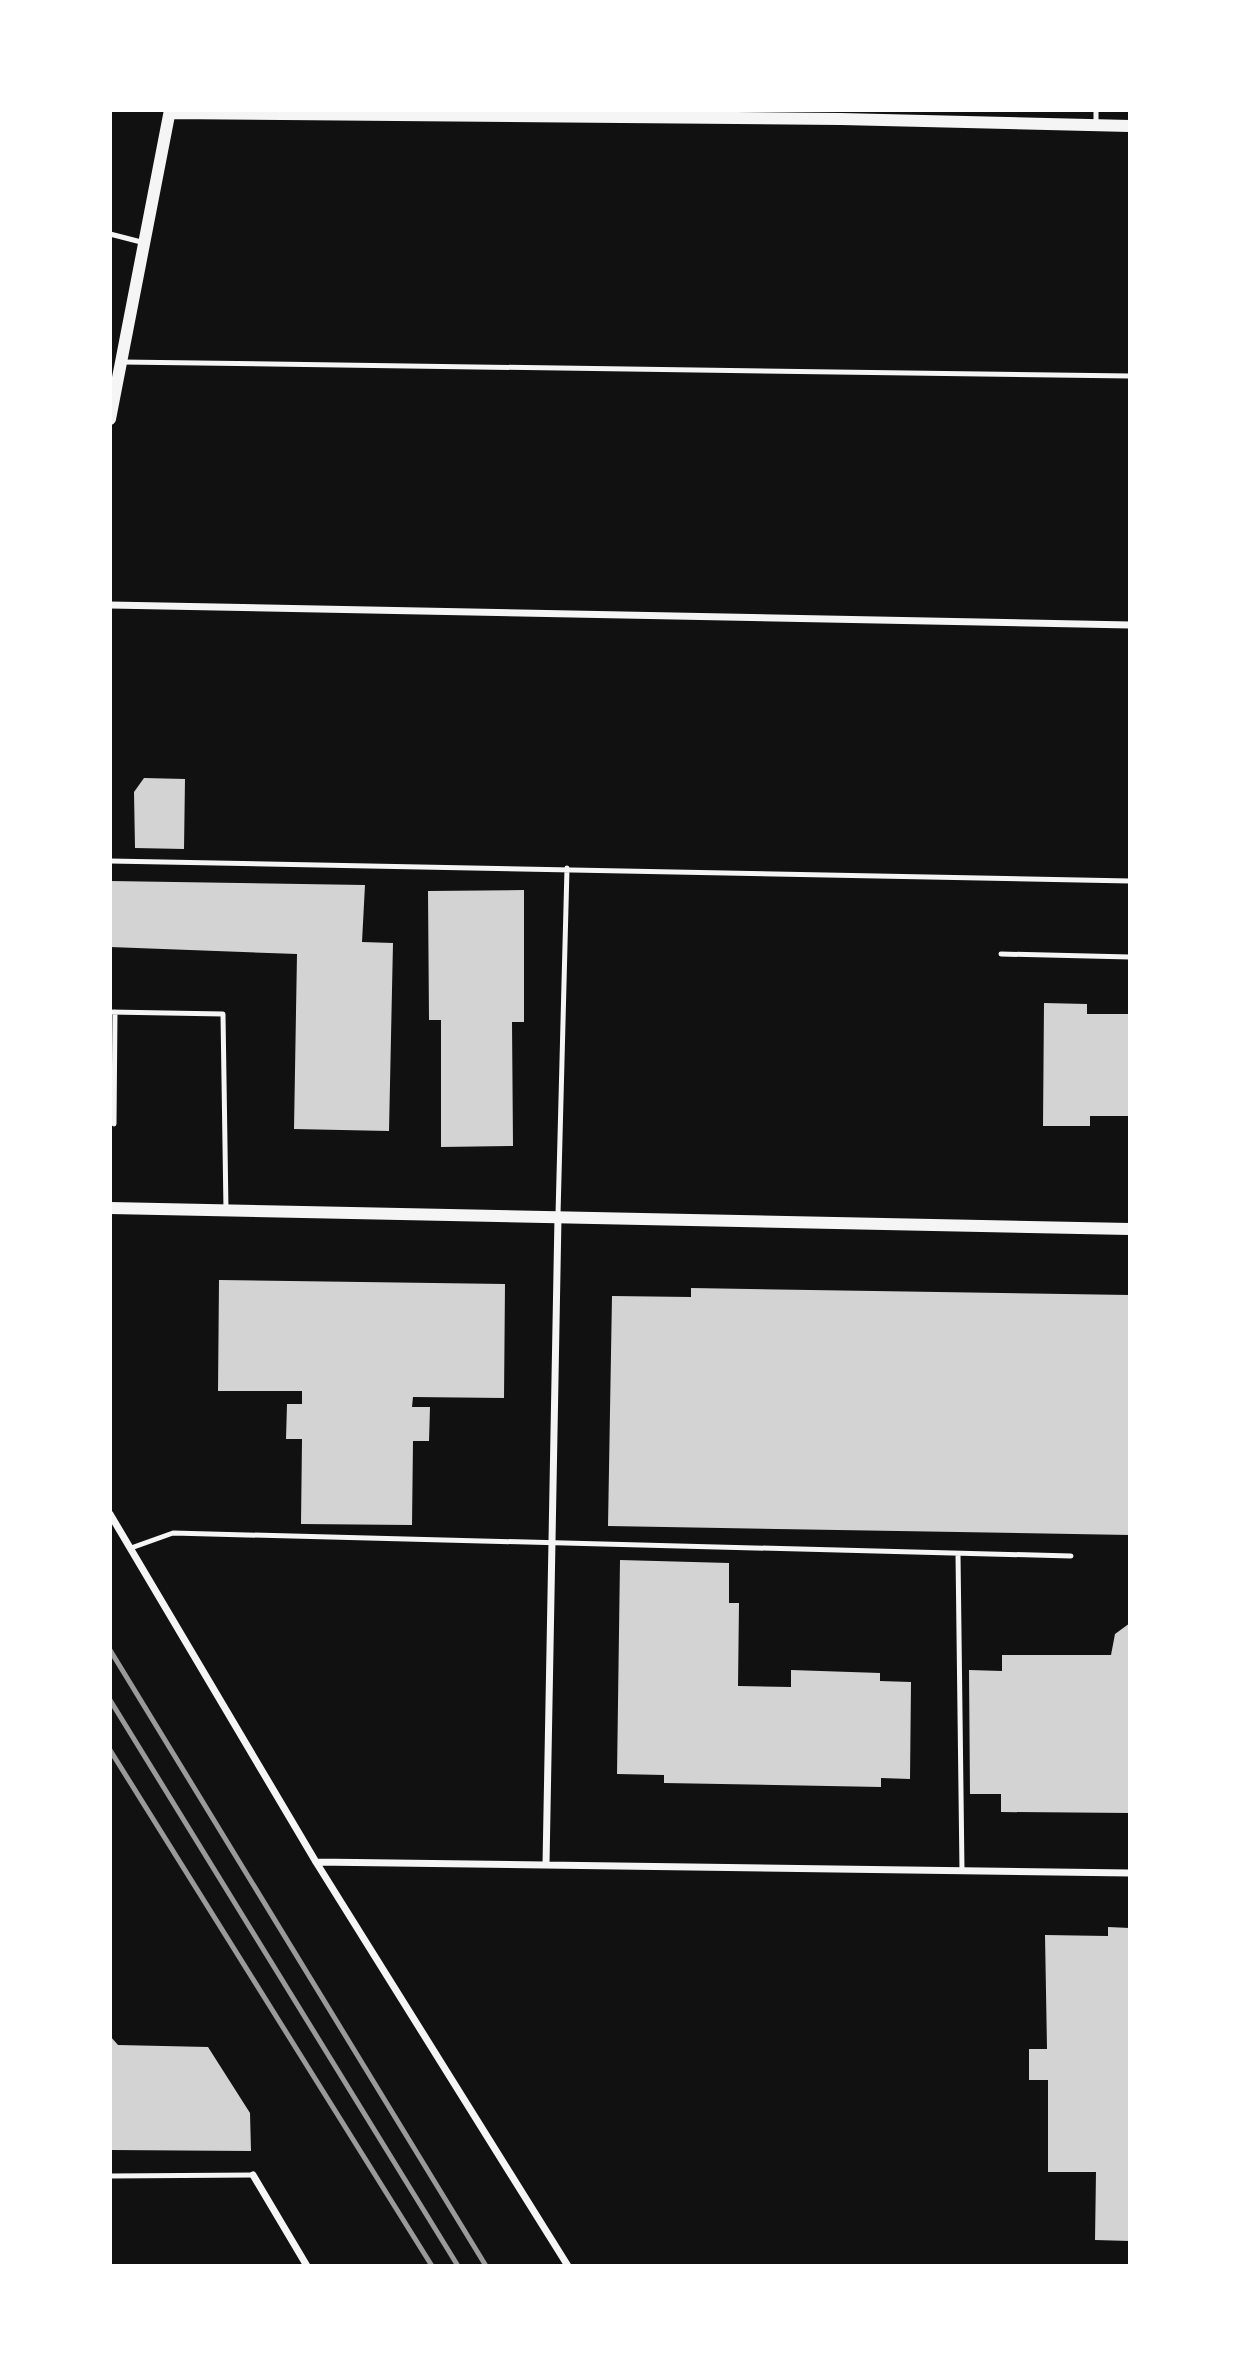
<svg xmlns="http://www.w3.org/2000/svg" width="1240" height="2376" viewBox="0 0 1240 2376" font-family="Lato,sans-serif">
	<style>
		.building { fill: #d3d3d3 }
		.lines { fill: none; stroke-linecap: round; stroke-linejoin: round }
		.service { stroke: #f5f5f5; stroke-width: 5 }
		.minor { stroke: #f5f5f5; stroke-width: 7 }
		.tertiary { stroke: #f5f5f5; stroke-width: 12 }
		.rail { stroke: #9a9a9a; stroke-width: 5 }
	</style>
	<rect width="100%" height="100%" fill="#111"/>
	<!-- building -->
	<path class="building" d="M144,778L185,779L184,849L135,848L134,792Z
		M110,881L365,885L362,942L393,943L389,1131L294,1129L297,954L110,947Z
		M524,890V1022H512L513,1146L441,1147V1020H429L428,891Z
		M1044,1003L1087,1004V1014H1130V1116H1090V1126H1043Z
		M219,1280L505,1284L504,1398L413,1397L412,1407H430L429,1441H413L412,1525L301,1524L302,1439H286L287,1404H302V1391H218Z
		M691,1288L1130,1295V1535L608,1526L612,1296L691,1297Z
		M620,1560L729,1563V1603H739L738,1686L791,1687V1670L880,1673V1681L911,1682L910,1779L881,1778V1787L664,1783V1775L617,1774Z
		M1130,1623V1813L1001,1812V1794H970L969,1670L1002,1671V1655H1111L1115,1634Z
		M1108,1927L1130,1928V2241L1095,2240L1096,2172H1048V2080H1029V2049H1047L1045,1935L1108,1936Z
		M110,2036L118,2045L208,2047L250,2113L251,2151L110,2150Z"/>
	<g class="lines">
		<!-- service -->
		<path class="service" d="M1096,125V110
			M110,234L145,243
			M122,362L1130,376
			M110,861L1130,881
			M1001,954L1130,957
			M110,1012L223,1014L226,1210
			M114,1124L115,1012
			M558,1215L567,868
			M131,1548L173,1533L1071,1556
			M958,1554L962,1871
			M110,2176L253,2175"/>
		<!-- minor -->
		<path class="minor" d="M110,605L1130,625
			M110,1514L316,1862L568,2266
			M316,1862L1130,1873
			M546,1865L558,1217
			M253,2175L307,2266"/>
		<!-- tertiary -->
		<path class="tertiary" d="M170,113L841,119L1130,126
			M110,419L170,110
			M110,1208L1130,1229"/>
		<!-- rail -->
		<path class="rail" d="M110,1650L486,2266
			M110,1700L458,2266
			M110,1750L432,2266"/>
	</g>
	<!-- border -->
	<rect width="1240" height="2376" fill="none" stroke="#ffffff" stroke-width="224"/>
</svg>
